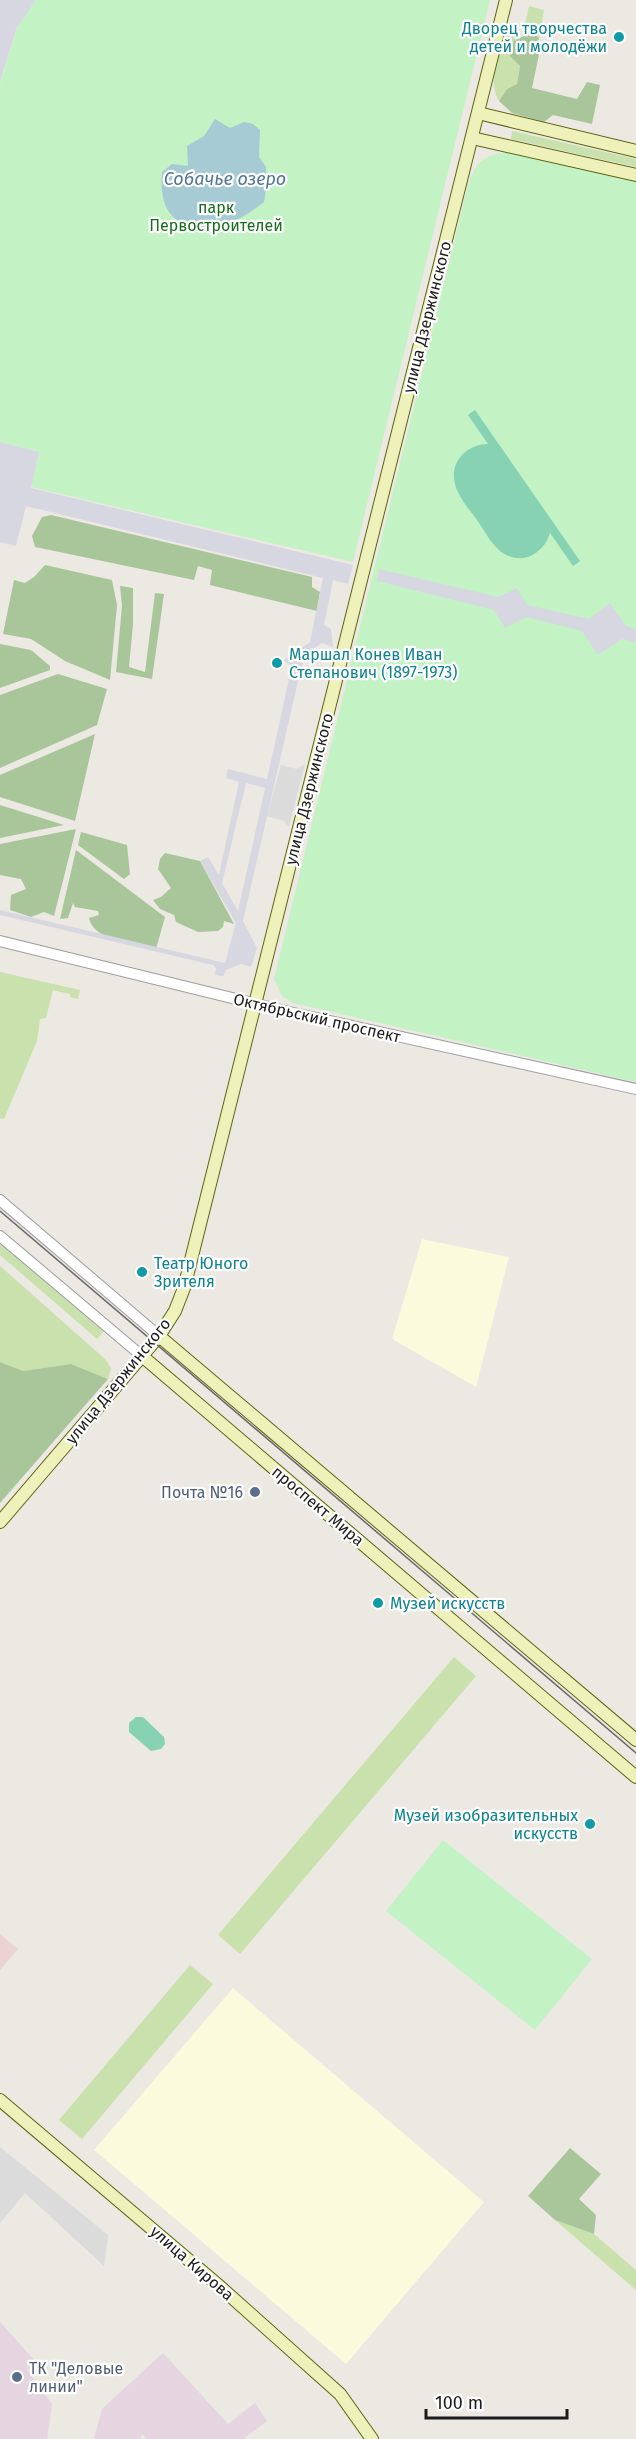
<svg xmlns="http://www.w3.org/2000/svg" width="636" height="2439" viewBox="0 0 636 2439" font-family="'Fira Sans',sans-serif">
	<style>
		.commercial { fill: #ebd3d3 }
		.industrial { fill: #e4d5e1 }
		.education { fill: #fafadc }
		.grass { fill: #c8e1ad }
		.forest { fill: #a9c69b }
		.park { fill: #c3f2c5 }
		.pitch { fill: #88d2b4 }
		.parking { fill: #dbdbdb }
		.plaza { fill: #d7d7e1; fill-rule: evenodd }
		.water { fill: #a7cbd5 }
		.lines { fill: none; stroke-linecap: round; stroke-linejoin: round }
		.tertiary-casing { stroke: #9c9c9c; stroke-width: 12 }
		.secondary-casing { stroke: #5d6411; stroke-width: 14 }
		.tertiary { stroke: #fff; stroke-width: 10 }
		.secondary { stroke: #eff1bb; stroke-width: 12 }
		.tram { stroke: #696969; stroke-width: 1.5 }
		.culture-dot { fill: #0f9aa8; stroke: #fff; stroke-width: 2 }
		.service-dot { fill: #5c6f8a; stroke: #fff; stroke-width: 2 }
		.labels { text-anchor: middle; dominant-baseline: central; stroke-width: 4.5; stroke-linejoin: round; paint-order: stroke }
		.culture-label { font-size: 16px; fill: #0d838f; stroke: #fff; text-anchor: start }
		.park-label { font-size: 16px; fill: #176b1c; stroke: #fff }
		.street-label { font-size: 16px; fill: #1b1b1b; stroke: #fff }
		.service-label { font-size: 16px; fill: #4e5e75; stroke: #fff; text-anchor: end }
		.water-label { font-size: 18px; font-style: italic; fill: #517698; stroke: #fff }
	</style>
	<rect width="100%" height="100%" fill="#ece8e2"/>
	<!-- commercial -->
	<path class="commercial" d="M0,1934L18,1949L0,1970Z"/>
	<!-- industrial -->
	<path class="industrial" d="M0,2322L36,2362L27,2370L52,2404L47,2439H0Z
		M163,2353L228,2424L255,2403L267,2421L243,2439H147L142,2434L140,2439H94L102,2409Z"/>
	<!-- education -->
	<path class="education" d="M422,1239L509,1257L476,1387L392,1339Z
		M233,1988L484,2202L346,2364L94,2150Z"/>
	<!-- grass -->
	<path class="grass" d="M529,6L544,10L539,38L532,32L522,38Z
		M514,32L518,39L512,43L520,66L517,84L507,89L499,101C487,81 498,57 504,37Z
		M512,131L636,159V167L511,139Z
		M0,972L80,990L78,999L70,997V994L53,990L46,1018L40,1019L37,1041L4,1119L0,1118Z
		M0,1242L104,1331L97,1339L0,1255Z
		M0,1266L105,1359L111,1368L108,1379L71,1364L23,1371L0,1362Z
		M454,1657L476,1676L240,1954L218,1935Z
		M190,1965L213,1984L82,2139L59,2120Z
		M555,2220L594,2234L636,2270V2290Z"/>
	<!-- forest -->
	<path class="forest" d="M532,32L539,38L537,47L540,50L532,88L577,99L587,82L600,85L592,124L553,115L544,122L512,113L499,101L507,89L517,84L520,66L510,56L512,42Z
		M51,515L312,577V587L320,592L317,611L210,585L212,570L198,566L194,580L35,547L32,536L42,517Z
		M45,565L112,580L117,605L110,680L65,661L31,639L3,634L14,580L25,583L34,577Z
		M120,586L133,588V624L129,667L145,672L155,593L164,594L152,679L116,672L122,606Z
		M0,644L31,650L50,666V670L0,688Z
		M58,674L107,689L97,725L0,768V695Z
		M95,734L75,821L0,797V775Z
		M0,805L64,825L0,838Z
		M76,829L54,916L44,912L31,917L10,910L11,895L26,889L21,879L0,875V844Z
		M81,832L127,845L130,874L124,879L78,845Z
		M76,850L165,917L156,949C137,945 93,941 89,918L99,915L98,911L75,907L73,903L68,918L60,919Z
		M165,853L200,861L234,924L224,921L223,927L218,931L198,932L176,922L174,915L160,909L153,900L161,897L171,888L158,869L160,859Z
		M0,1362L23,1371L71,1364L108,1379L0,1503Z
		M570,2148L601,2174L579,2199L596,2215L594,2234L555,2220L528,2196Z"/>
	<!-- park -->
	<path class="park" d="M32,0H490L353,562L31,487L39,452L0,442V84L17,28Z
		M507,152L636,182V1082L293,1003L282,996L274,979L467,189C475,164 480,156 507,152Z
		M443,1840L592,1959L535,2030L386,1911Z"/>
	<!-- pitch -->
	<path class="pitch" d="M475,410L580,561L573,566L550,533C543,556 518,567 499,550C490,542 484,530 477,520C469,509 458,497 455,484C449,462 467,444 488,444L468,415Z
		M136,1717H143L164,1737L165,1744L161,1749L151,1751L129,1732V1723Z"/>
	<!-- parking -->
	<path class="parking" d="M305,764L289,827L284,821L267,816L281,765L297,769Z
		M0,2147L108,2235L104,2266L25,2193L0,2223Z"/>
	<!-- plaza -->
	<path class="plaza" d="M0,0H36L17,27L0,82Z
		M0,442L39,452L31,488L353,565L348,584L333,580L324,625L331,629L333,647L322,643L304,655L243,921L257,948L251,967L241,964L226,970L223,976L215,975L216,968L213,965L0,915V910L225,963L236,923L200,861L208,857L219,875L239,782L226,778L228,769L267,779L292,666L284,660L310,642L323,578L26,506L16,546L0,542ZM246,783L265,788L238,911L222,883Z
		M379,569L498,597L517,588L527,605L589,619L610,603L626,626L636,629V643L622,639L598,655L582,631L526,617L505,628L494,610L377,581Z"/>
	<!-- water -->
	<path class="water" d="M215,119L230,128L244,122L253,124L260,130L259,157L266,167L267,185L264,202C251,212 236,223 219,226C178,233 158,214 162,172L172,164L188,166L187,146L204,136Z"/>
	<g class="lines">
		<defs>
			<path id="tertiary" d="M0,941L289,1012L636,1089
				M0,1200L159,1336
				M0,1236L142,1356"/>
			<path id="secondary" d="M478,113L636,151
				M472,138L636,175
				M159,1336L636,1740
				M142,1356L636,1777
				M0,1522L159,1336L175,1311L184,1288L506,0
				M0,2100L217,2284L340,2394L372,2439"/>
		</defs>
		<!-- tertiary casing -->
		<use href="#tertiary" class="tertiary-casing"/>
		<!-- secondary casing -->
		<use href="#secondary" class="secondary-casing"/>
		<!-- tertiary -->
		<use href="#tertiary" class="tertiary"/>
		<!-- secondary -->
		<use href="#secondary" class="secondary"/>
		<!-- tram -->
		<path class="tram" d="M0,1211L636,1753"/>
	</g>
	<!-- markers -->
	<g class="culture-dot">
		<circle cx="619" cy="37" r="6"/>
		<circle cx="277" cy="663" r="6"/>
		<circle cx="142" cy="1272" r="6"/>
		<circle cx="378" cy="1603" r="6"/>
		<circle cx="590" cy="1824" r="6"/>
	</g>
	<g class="service-dot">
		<circle cx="255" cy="1492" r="6"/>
		<circle cx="17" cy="2377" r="6"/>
	</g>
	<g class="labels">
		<!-- culture labels -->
		<g class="culture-label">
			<text x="607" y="28" text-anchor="end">Дворец творчества<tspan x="607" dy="18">детей и молодёжи</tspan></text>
			<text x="289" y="654">Маршал Конев Иван<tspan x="289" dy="18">Степанович (1897-1973)</tspan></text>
			<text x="154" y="1263">Театр Юного<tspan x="154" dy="18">Зрителя</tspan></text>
			<text x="390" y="1603">Музей искусств</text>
			<text x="578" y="1815" text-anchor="end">Музей изобразительных<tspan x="578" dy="18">искусств</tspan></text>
		</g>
		<!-- park labels -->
		<g class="park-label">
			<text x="216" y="207">парк<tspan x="216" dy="18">Первостроителей</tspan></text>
		</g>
		<!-- street labels -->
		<g class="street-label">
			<text transform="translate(427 317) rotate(-76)">улица Дзержинского</text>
			<text transform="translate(309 789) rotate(-76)">улица Дзержинского</text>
			<text transform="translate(317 1018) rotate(13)">Октябрьский проспект</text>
			<text transform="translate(118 1381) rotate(-51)">улица Дзержинского</text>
			<text transform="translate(318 1506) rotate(40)">проспект Мира</text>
			<text transform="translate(192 2263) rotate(41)">улица Кирова</text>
		</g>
		<!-- service labels -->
		<g class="service-label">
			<text x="243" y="1492">Почта №16</text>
			<text x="29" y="2368" text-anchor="start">ТК "Деловые<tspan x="29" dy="18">линии"</tspan></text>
		</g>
		<!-- water labels -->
		<g class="water-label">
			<text x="225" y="179">Собачье озеро</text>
		</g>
	</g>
	<!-- scale -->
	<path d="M426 2409v9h141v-9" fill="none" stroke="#1b1b1b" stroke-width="3"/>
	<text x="435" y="2409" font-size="18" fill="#1b1b1b" stroke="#ffffff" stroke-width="4.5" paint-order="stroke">100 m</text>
</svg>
